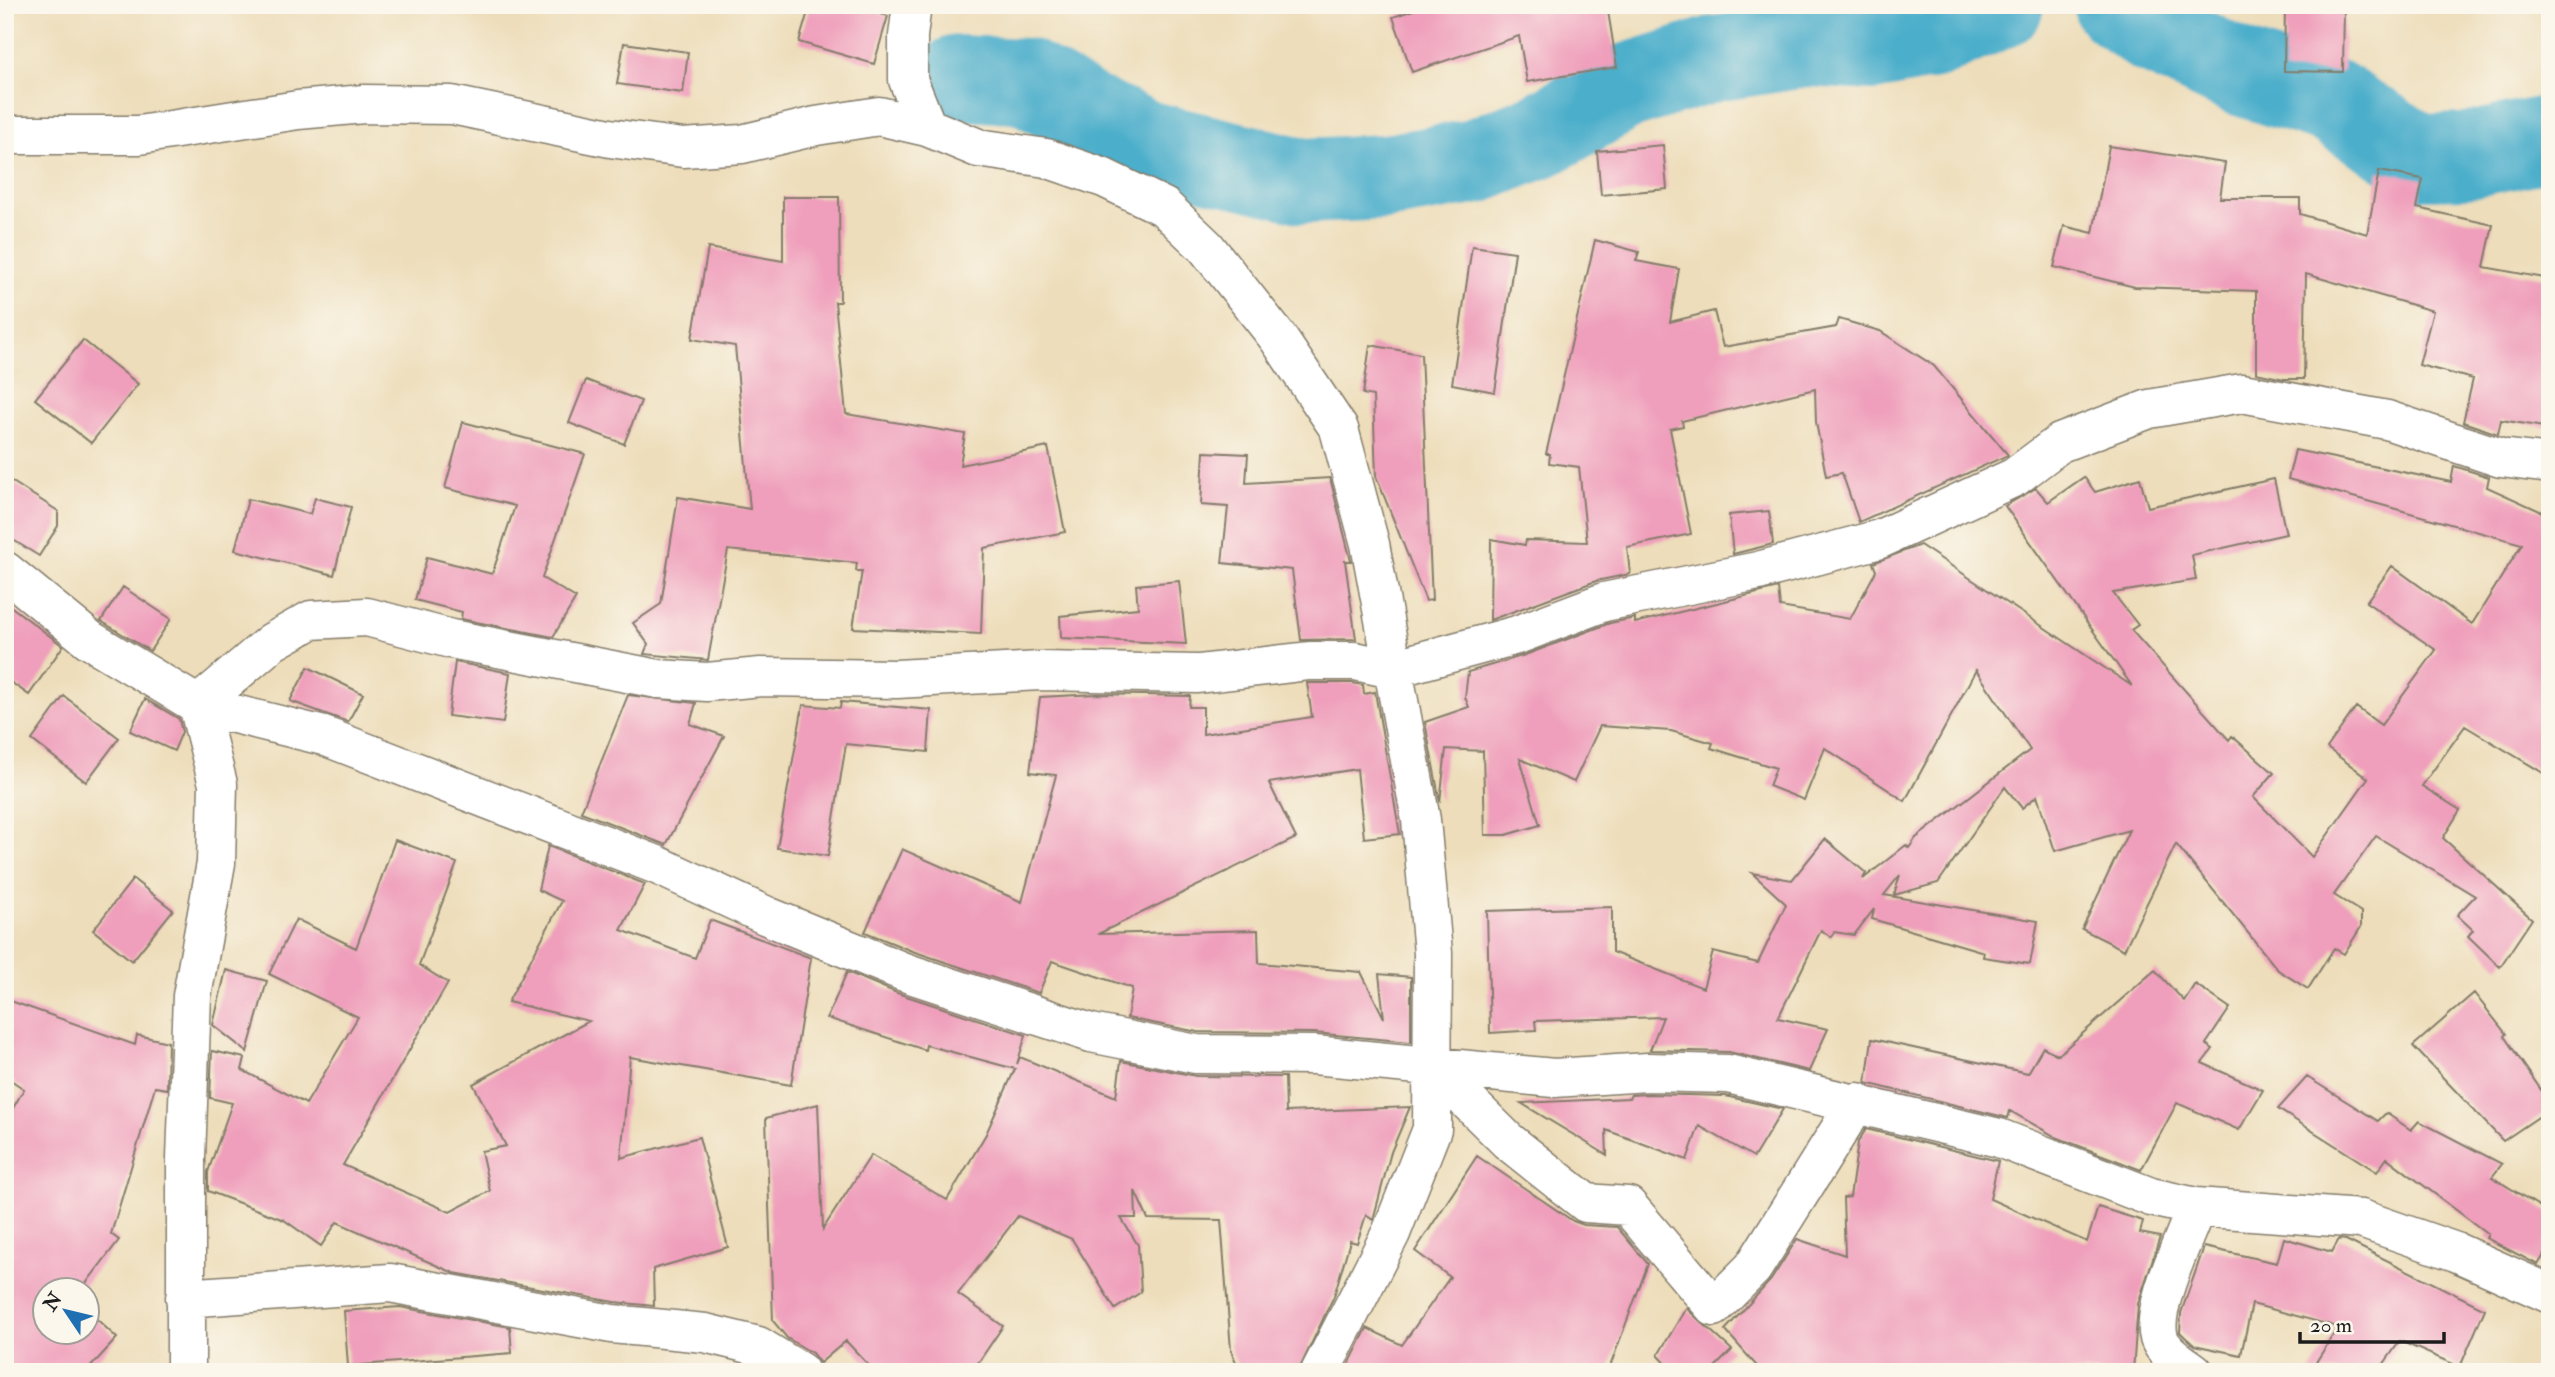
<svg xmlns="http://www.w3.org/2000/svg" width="2555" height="1377" font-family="'IM FELL Double Pica',serif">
<rect width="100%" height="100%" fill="#fbf7ec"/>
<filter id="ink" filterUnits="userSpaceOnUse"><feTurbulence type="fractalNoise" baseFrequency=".0143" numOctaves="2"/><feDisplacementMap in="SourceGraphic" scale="14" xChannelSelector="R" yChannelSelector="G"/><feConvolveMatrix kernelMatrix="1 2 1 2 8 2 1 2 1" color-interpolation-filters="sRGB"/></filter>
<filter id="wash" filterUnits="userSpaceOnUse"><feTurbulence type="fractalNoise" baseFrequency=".00686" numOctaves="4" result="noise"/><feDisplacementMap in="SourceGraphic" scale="28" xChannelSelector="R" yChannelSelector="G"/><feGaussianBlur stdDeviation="1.57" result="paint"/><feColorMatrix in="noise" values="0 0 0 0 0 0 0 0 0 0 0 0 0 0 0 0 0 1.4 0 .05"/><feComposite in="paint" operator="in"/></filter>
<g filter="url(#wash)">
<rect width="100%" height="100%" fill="#edddba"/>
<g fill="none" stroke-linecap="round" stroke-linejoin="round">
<path stroke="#4caecb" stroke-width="86" d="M2116,5L2150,30L2241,73L2332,102L2419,157L2464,156L2550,138
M958,78L1025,81L1087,116L1145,143L1305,181L1386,177L1473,162L1543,134L1625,87L1714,59L1810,44L1873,48L1934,36L2001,5"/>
</g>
<g id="blocks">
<path fill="#ef9fbb" d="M810,5H851L888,16L874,64L799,42Z
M1427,5H1607L1617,67L1527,82L1519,36L1412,72L1393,17Z
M2285,5H2344L2343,72L2284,71Z
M624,43L688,52L683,93L617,84Z
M1663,145L1667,189L1601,195L1597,151Z
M2109,146L2225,163L2220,198H2300V214L2367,234L2379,171L2423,179L2417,208L2493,225L2484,267L2550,279V428L2501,420L2498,434L2463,422L2473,379L2419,365L2433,311L2306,274L2304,379H2284L2256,373V291L2135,287L2054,267L2064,226L2093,233Z
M783,197H839L840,302H835L846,414L965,434L960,465L1048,447L1065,532L984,548L981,634L853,628L862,571H856L857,563L728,550L708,660L644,654L648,644L633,623L661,604L678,497L750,509L735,346L692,339L708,248L783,261Z
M1595,240L1639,252L1636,261L1679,269L1670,322L1714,311L1723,347L1836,327L1839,319L1880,331L1934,366L2008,455L1859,522L1842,473L1826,476L1816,422L1815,389L1682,421L1683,426L1670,429L1691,534L1627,547L1630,574L1596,581L1490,620L1491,539L1525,545L1526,540L1587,542L1579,467L1549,463L1550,454H1546Z
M1472,246L1515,252L1495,392L1452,384Z
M83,340L138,384L91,443L35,399Z
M1370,345L1421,354L1432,600L1426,601L1376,476L1373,396L1363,394Z
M586,380L641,401L624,444L569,423Z
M463,422L585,454L542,578L576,598L553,637L461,619L462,612L415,600L427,557L492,574L515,506L445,488Z
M2295,450L2451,482L2454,466L2489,477L2487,487L2542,512L2550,500V777L2465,726L2422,786L2460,810L2443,838L2532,919L2500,967L2468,936L2473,930L2457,915L2475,896L2376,836L2334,895L2361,912V927L2344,954L2334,948L2308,989L2278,970L2176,844L2124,950L2082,929L2129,830L2055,851L2037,796L2022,808L2005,787L1938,883L1894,895L1900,875L1884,895L2038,921L2030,964L1983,957L1984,952L1872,919L1874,909L1854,935L1834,932L1831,937L1821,930L1778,1018L1828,1029L1809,1071L1729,1052L1650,1050L1663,1017L1535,1021L1536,1030L1490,1033L1487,911L1612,907V952L1703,988L1713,952L1758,963L1786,904L1752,873L1792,880L1825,839L1866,873L1863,879L1906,845L1909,848L1916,838L2030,750L1976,670L1905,801L1825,748L1804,800L1769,786L1776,768L1711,748L1713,743L1671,731L1600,726L1574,782L1520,759L1540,825L1506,835H1485L1483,751L1446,749L1440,802L1425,722L1469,707L1465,697L1468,672L1525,655L1610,623L1635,618V623L1778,588L1780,607L1850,619L1876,571L1873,563L1920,545L2132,686L2005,506L2036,488L2048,502L2084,477L2095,492L2140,478L2148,507L2274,479L2286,534L2192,555L2196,580L2113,593L2138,625L2131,630L2229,740L2232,736L2274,773L2253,797L2312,857L2368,778L2327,748L2356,707L2381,725L2436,650L2366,602L2392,566L2472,624L2522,544L2288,479Z
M1204,452L1248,454L1246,483L1330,478L1351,561H1345L1356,639L1301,640L1292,570L1222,563L1228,507L1201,505Z
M5,477L58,511V526L39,556L5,535Z
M315,498L351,507L334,575L235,550L248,499L310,514Z
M1769,511L1773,544L1733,554L1729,515Z
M1179,581L1186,644L1061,638L1060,616L1138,608L1136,585Z
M123,587L171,619L150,651L101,621Z
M5,602L63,646L29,695L5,678Z
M455,662L510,673L503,723L448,716Z
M308,667L363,694L348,722L290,701Z
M1307,683H1353L1363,685L1364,694L1375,692L1400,834L1364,838L1357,769L1269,783L1296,838L1098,934L1258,930L1259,963L1361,972L1384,1018L1379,974L1411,977V1042L1314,1033L1198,1032L1127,1018L1132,988L1052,961L1039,993L912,951L865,932L902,849L1022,902L1056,775L1030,772L1040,697L1097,694L1190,696L1189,707H1203V734L1312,717Z
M628,695L696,703L690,724L724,736L666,845L581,812Z
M64,696L119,738L86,782L32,740Z
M145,699L179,719L182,732L174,751L130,731Z
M841,702L931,710L928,752L846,744L828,856L777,848L803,705L840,708Z
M395,840L457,863L419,965L448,983L343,1165L450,1212L490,1191L481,1151L506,1146L473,1084L589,1021L508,1002L562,901L538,890L548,846L645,884L621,930L695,958L710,920L811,958L791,1085L630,1057L621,1158L699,1137L728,1247L653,1269L654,1306L615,1302L454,1273L337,1222L321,1246L284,1220L208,1191V1172L232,1103L210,1098L212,1051L245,1058L242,1070L306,1104L358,1017L269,974L296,919L356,948Z
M133,879L173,910L132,961L93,930Z
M226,970L267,981L247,1052L213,1025Z
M2155,970L2184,1001L2195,984L2230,1008L2206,1044L2213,1049L2202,1063L2263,1090L2239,1130L2177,1103L2141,1170L2056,1137L2010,1111L2008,1118L1866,1083L1872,1039L2028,1073L2043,1047L2058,1055Z
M847,972L897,993L1026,1035L1017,1064L1020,1057L1116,1097L1121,1061L1196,1076L1285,1077L1286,1112L1410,1107L1391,1152L1373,1220L1366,1215L1357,1243L1350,1241L1334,1296L1298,1372H1240L1231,1350L1221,1220L1148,1219L1135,1191L1136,1218H1121L1138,1245L1141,1292L1115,1309L1072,1239L1018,1216L958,1294L1003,1326L972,1372H875L846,1341L820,1363L812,1353L787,1338L773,1321L766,1118L818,1104L823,1229L871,1155L947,1200L986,1134L1015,1069L926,1045L925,1050L827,1018Z
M2474,993L2506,1034L2504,1036L2550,1103V1109L2503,1141L2413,1046Z
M5,999L135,1045L137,1035L168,1042L167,1089L155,1087L111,1234L119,1240L81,1290H46V1332H88V1311L117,1338L86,1372H5V1122L24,1089L5,1076Z
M2307,1077L2378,1121L2386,1113L2411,1130L2419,1121L2502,1164L2492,1177L2550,1213V1245L2538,1265L2486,1238L2488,1234L2387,1158L2377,1172L2278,1109Z
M1648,1094L1725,1096L1783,1109L1754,1157L1699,1126L1687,1160L1606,1130L1607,1155L1521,1103L1629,1098L1631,1095Z
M1866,1129L1998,1161L1990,1199L2087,1242L2098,1207L2143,1221L2140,1233L2160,1237L2138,1304L2133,1372H1762L1725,1330L1771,1280L1797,1239L1845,1255L1843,1198L1850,1197L1858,1142Z
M1477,1156L1573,1221L1584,1225L1617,1227L1648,1264L1608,1372H1345L1367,1328L1402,1345L1450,1277L1415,1251Z
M2284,1238L2332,1252L2339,1239L2346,1240L2485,1309L2460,1367L2400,1341L2378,1372H2310L2338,1327L2252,1304L2241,1355L2194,1345L2185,1337L2180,1332L2181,1313L2204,1247L2277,1263Z
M400,1307L510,1327L512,1353L348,1366L344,1311Z
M1686,1308L1732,1350L1710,1372H1674L1658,1355Z"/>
</g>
</g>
<g filter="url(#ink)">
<use href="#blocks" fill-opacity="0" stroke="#847c6b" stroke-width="2"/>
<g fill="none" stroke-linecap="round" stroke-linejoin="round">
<defs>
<path id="street" d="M912,5L908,36V80L927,127
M5,135H139L298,110L364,104L452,105L610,138L683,148L742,144L816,126L879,116L927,127L978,148L1046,158L1104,178L1164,207L1206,247L1278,338L1339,429L1370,544L1421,820L1433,953L1432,1129L1391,1233L1320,1372
M5,571L90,640L198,705L324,736L657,865L767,916L904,972L1091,1033L1196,1054L1314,1055L1554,1078L1648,1072L1728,1074L1999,1138L2151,1197L2196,1207L2361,1219L2456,1252L2550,1294
M1430,1064L1508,1141L1586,1203L1628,1206L1714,1307L1753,1268L1857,1102
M185,1298L390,1283L612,1324L705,1333L758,1346L800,1372
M186,1372V1158L192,996L216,863L218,784L198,705L272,642L311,620L367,617L451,639L658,679L707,682L761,677L897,679L1040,671L1198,674L1309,661H1355L1392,669L1517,635L1604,602L1758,571L1880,539L2015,477L2060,443L2149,409L2242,393L2387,420L2501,458L2550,464
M2194,1372C2182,1363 2164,1353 2159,1338C2150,1307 2185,1239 2196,1207"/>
</defs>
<use href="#street" stroke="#847c6b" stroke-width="41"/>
<use href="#street" stroke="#fff" stroke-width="38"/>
</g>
</g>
<rect width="2555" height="1377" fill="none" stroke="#fbf7ec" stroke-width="28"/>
<g transform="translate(66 1311) rotate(305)"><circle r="33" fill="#fbf7ec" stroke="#a29f99" stroke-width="2"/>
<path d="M0-5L12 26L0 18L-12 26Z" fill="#1f6fb2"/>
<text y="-10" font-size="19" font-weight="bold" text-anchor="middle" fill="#1c1c1c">N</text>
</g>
<path d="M2300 1332v10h144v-10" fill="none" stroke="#1c1c1c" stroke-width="3.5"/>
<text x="2310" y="1332" font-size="21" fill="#1c1c1c" stroke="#fbf7ec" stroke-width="5" paint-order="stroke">20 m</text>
</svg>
